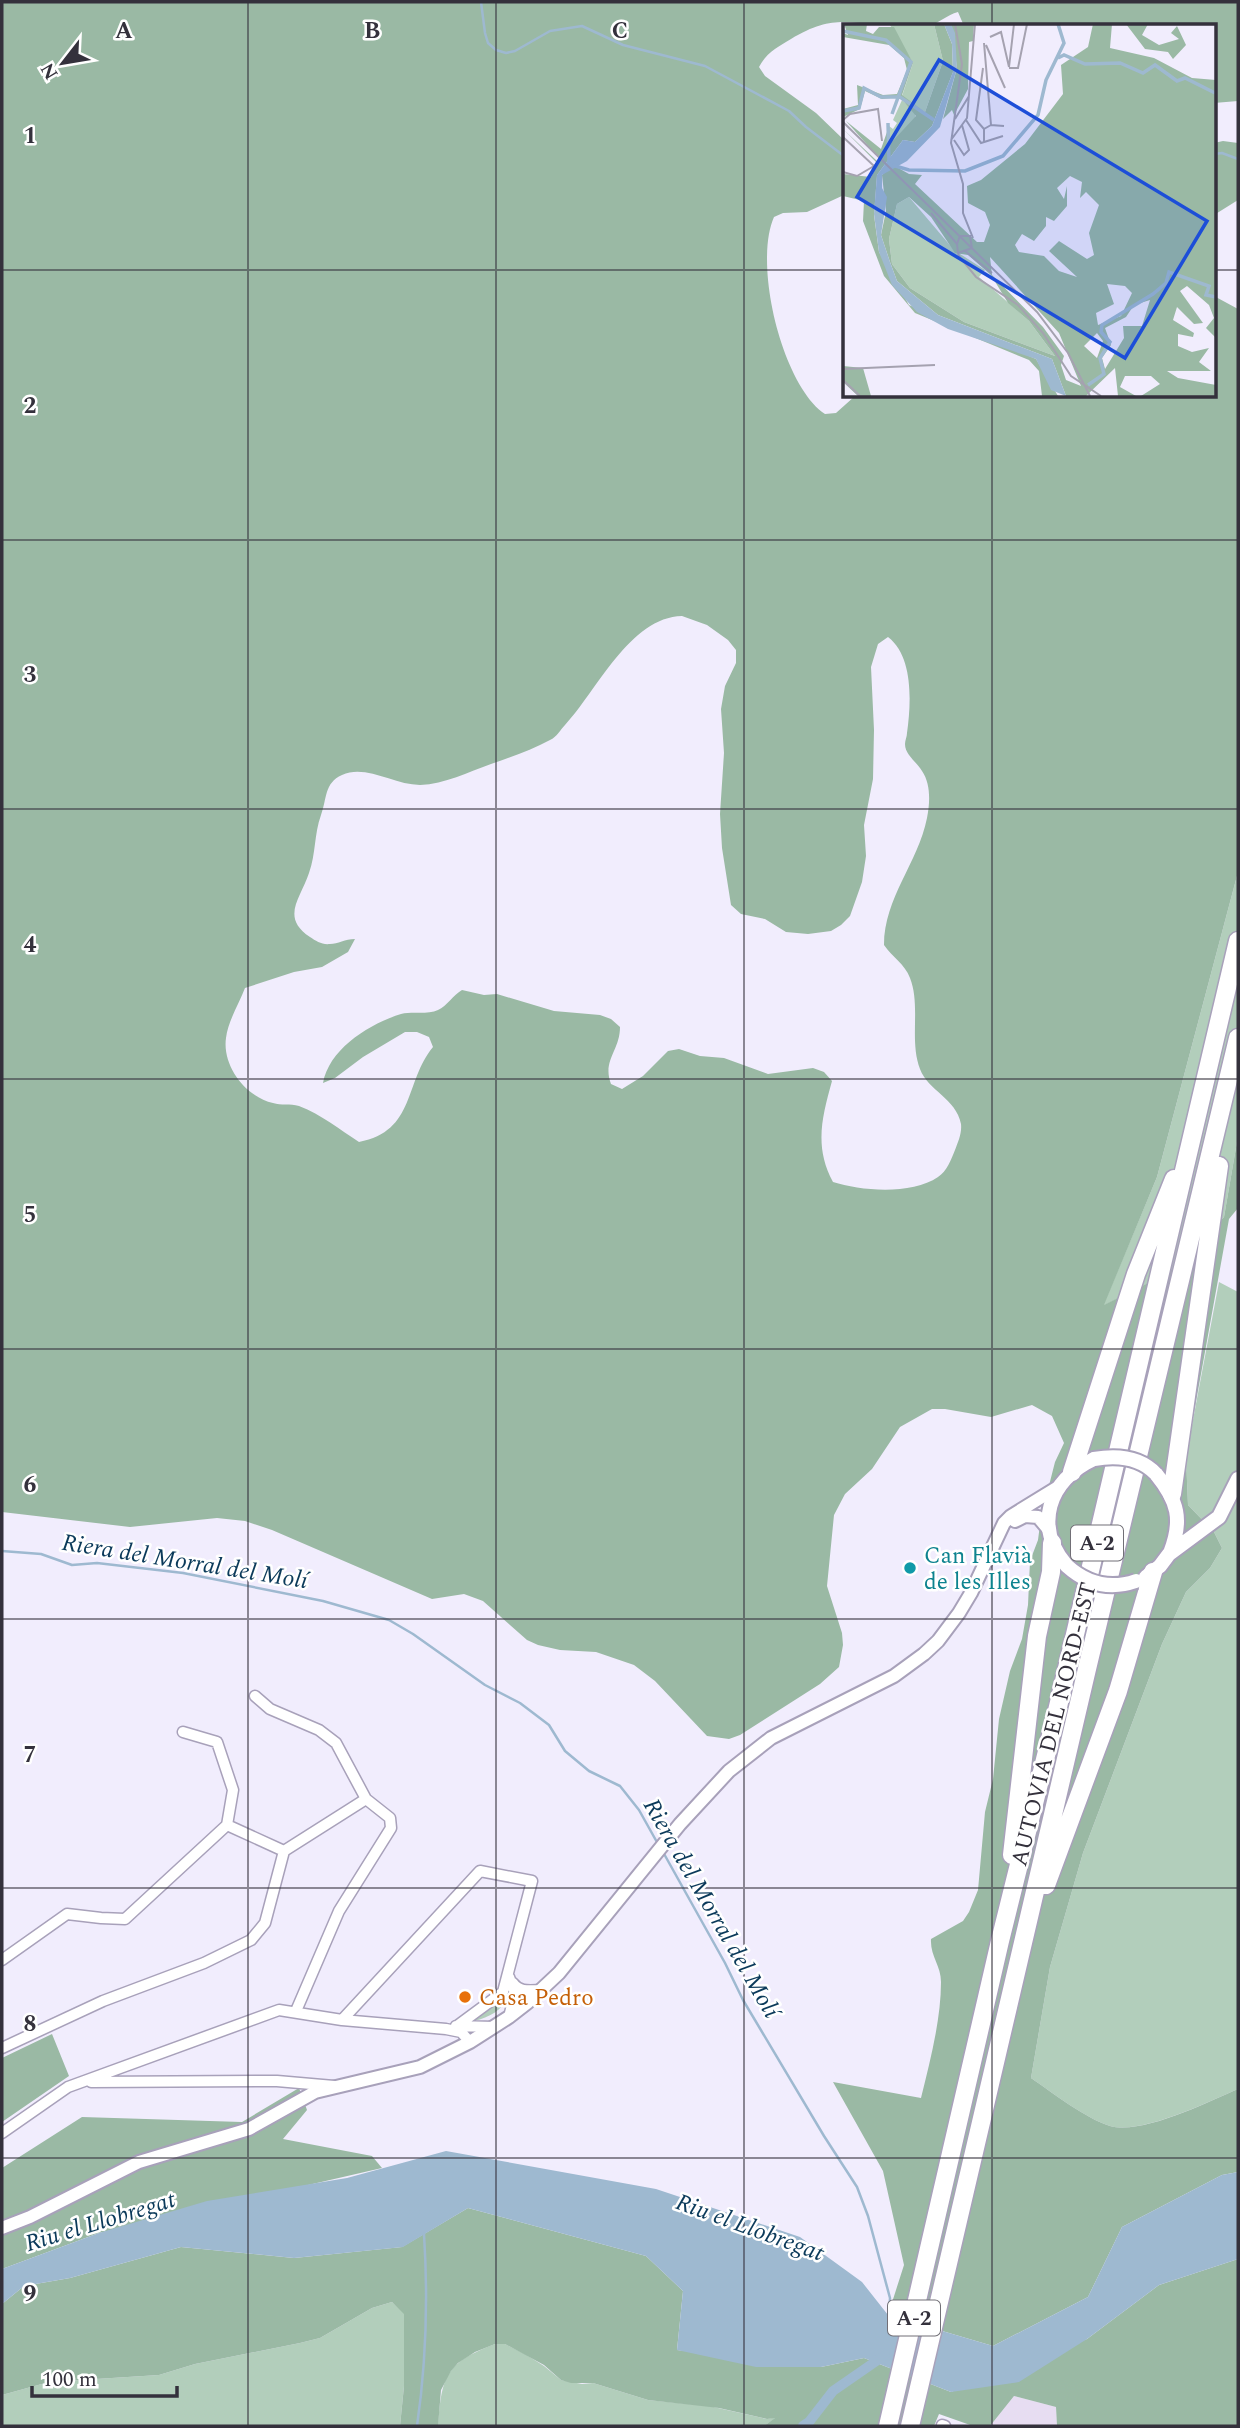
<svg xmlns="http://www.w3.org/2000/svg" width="1240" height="2428" font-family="Spectral,serif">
<rect width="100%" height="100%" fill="#f1edfd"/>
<path fill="#e7ddf2" d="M1014,2396L1056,2407L1057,2426H990Z"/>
<path fill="#b2cebb" d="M1238,872V1136L1224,1217L1168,1273L1103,1306L1157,1177Z
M1219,1282L1238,1292V2089C1208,2102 1141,2135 1110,2126C1085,2118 1053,2093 1031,2078L1050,1967L1083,1853L1162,1644L1186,1592L1210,1568L1222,1548L1214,1532L1188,1505L1186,1457Z
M509,1996C501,2011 490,2017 474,2021L503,1997Z
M392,2302L404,2313V2386L400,2426H2V2395L49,2382L159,2375L195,2364L300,2343L320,2338L372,2308Z
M495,2344H505L525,2354L544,2366L561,2380L582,2384L593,2383L648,2400L709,2406L767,2419L777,2417L764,2426H438C442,2376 445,2363 495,2344Z"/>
<path fill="#9ab9a4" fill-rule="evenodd" d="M2,2H1238V101L1214,103V26H964L958,12C947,15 939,23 929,26C921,28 909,26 901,26C853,26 837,11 791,39C778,47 766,53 759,67L765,76L816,113L844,140V195L807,212L783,213L774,217C753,264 782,385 825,414L836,413L855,396H1214V296L1238,309V872L1157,1177L1104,1305L1168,1273L1224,1217L1238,1136V1208L1229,1219L1186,1457L1188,1505L1214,1532L1222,1548L1210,1568L1186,1592L1162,1644L1083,1853L1050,1967L1031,2078C1053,2093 1085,2118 1110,2126C1142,2135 1208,2102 1238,2089V2172L1222,2175L1122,2227L1088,2297L993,2346L888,2315L904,2265L883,2171L833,2082L921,2098C930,2061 941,2020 941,1982C941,1965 930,1956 931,1939L963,1921L969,1912L978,1890L985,1812L993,1779L999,1719L1010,1671L1022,1639L1028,1605L1030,1561L1038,1540L1041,1517L1055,1462L1064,1443L1052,1416L1032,1405L991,1417L945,1409H932L900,1427L872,1469L845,1494L834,1515L827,1586L842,1633L843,1645L839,1667L820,1684L740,1735L729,1739L707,1736L655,1681L634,1665L596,1652L560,1650L538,1645L527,1640L483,1601L464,1594L432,1599L272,1530L245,1521L217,1518L130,1527L2,1512ZM682,616L707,625L728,640L736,650V663L725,686L721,709L724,753L720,814L722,848L731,905L741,914L765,919L786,932L808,934L831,931L841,925L850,916L862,882L866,856L864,825L873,779L874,730L871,667L878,644L888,637C914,657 911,704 907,733C907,737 905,740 905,744C905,755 917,762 922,771C931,784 930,803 927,818C918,863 884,898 884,945C892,957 905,964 910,978C921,1006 909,1040 920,1069C928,1091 956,1098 961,1124C962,1133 958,1142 955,1150C951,1160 947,1171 938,1177C912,1195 861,1191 833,1182C814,1147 822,1117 832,1081L824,1072L813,1068L768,1074L724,1058L700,1056L679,1049L668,1051L643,1076L622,1089L611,1084C602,1060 620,1051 620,1027L611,1019L600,1015L554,1011L497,994L484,995L462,990C453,995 447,1006 438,1010C428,1015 412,1011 401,1014C369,1024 329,1049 323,1083L335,1078L363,1057L405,1032H417L429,1037L433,1047C404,1082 416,1131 359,1142C339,1129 322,1115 299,1106C290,1103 281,1106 273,1103C246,1097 222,1066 226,1038C228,1021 239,1004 245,988L294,972L322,967L348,952L355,939C345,939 338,944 330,944C322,945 316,941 310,937C280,917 301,898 309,873C316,854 314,834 321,815C327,799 324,783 342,775C366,764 394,785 420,785C445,784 468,772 491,764C511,757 532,750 550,740C557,737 560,730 565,725C596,692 630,617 682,616Z
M1223,141L1238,143V200L1214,215V143Z
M52,2034L69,2076L2,2122V2058Z
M299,2088L307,2110L283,2139L372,2156L382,2168L99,2233L2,2269V2168L82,2117L242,2122Z
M468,2208L646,2256L683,2291L677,2350L821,2367L864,2358L951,2392L1087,2339L1159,2285L1238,2259V2426H1057L1056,2407L1014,2396L990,2426H973L939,2414L934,2426H764L775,2418L767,2419L719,2408L648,2400L593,2383H571L561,2380L544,2365L505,2344H495L475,2352L458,2363L451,2371L441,2390L438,2426H400L404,2386V2314L392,2302L372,2308L320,2338L300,2343L195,2364L159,2375L49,2382L2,2395V2304L24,2286L70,2278L181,2247L294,2258L402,2247Z"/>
<path fill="#9eb9d0" d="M446,2151L656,2189L800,2237L862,2282L888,2315L993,2346L1088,2297L1122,2227L1222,2175L1238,2172V2259L1159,2285L1087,2339L1019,2382L951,2392L864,2358L821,2367H756L677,2350L683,2291L646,2256L468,2208L403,2247L294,2258L181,2247L70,2278L24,2286L2,2304V2269L99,2233L207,2201L347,2178Z"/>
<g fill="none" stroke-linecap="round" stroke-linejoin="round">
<path stroke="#9eb9d0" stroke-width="2.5" d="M481,2L485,33L488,43L496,50L506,53L515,51L550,31L582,26L623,45L705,66L789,111L806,127L844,156
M1214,154L1222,153L1238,159
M2,1551L41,1554L72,1565L97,1563L183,1573L323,1601L389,1620L413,1634L485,1685L520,1703L549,1725L565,1751L589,1771L620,1786L639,1810L658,1844
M663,1852L725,1963L743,2000L824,2136L857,2187L868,2216L890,2298L889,2317
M417,2426C426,2364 428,2297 424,2234"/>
<path stroke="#9eb9d0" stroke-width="10" d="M803,2426L809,2422L833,2391L885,2355"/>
<defs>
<path id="minor" d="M255,1696L270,1709L319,1730L336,1743L366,1799L390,1818L391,1828L339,1911L296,2011
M227,1825L284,1851L366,1799
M2,1960L67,1914L101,1918L125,1919L227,1825L233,1790L217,1742L183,1732
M513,1983C520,1993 531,1990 543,1990
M509,2017L515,1993L509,1977
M342,2020L480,1871L532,1881L503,1992L457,2026
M456,2026L494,2027
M2,2048L103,2001L204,1963L251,1940L265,1923L284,1851
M91,2082L277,2081L334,2086
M2,2133L68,2087L279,2010L342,2020L446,2029L461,2032L470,2042
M942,2425L945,2426"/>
<path id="tertiary" d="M1015,1521L1025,1516L1038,1517L1049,1530
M2,2228L30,2217L139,2162L249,2129L315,2092L420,2067L470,2042L509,2017L527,2003L559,1973L680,1824L729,1771L771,1738L894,1676L924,1654L938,1641L959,1613L971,1593L1004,1523L1011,1516L1058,1487"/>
<path id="secondary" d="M1156,1474C1178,1501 1183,1520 1170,1553
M1067,1566C1033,1527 1048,1480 1094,1459
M1146,1577L1160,1566L1169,1554L1219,1517L1238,1479"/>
<path id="motorway" d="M1072,1472L1136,1274L1174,1179
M1172,1494L1219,1166
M1012,1855L1037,1636L1051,1572L1052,1543
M1046,1885L1118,1691L1153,1572
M888,2426L1000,1941L1057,1711L1238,941
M910,2426L1087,1669L1238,1038"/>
</defs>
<use href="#minor" stroke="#a8a1ba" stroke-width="13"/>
<use href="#tertiary" stroke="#a8a1ba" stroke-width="16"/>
<use href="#secondary" stroke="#a8a1ba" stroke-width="18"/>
<use href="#motorway" stroke="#a8a1ba" stroke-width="21"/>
<use href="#minor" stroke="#fff" stroke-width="10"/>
<use href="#tertiary" stroke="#fff" stroke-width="12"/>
<use href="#secondary" stroke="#fff" stroke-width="14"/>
<use href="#motorway" stroke="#fff" stroke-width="18"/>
<defs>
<path id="secondary-bridge" d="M1094,1459C1117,1455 1140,1457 1156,1474
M1067,1566C1087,1584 1110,1590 1136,1581"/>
</defs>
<use href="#secondary-bridge" stroke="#a8a1ba" stroke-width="18" stroke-linecap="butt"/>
<use href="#secondary-bridge" stroke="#fff" stroke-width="14"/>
</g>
<path fill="none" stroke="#34313c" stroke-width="2" stroke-opacity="0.55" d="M248,2V2426M496,2V2426M744,2V2426M992,2V26M2,270H844M1214,270H1238M992,396V2426M2,540H1238M2,809H1238M2,1079H1238M2,1349H1238M2,1619H1238M2,1888H1238M2,2158H1238"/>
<circle fill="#0f9aa8" stroke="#fff" stroke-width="2.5" cx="910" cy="1568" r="7"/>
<circle fill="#e8710a" stroke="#fff" stroke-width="2.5" cx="465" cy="1997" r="7"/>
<g text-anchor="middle" stroke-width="5" stroke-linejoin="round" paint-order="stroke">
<g fill="#fff" stroke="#716f76" stroke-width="2">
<rect x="1071" y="1525.5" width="52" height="35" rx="5"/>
<rect x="888" y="2300.5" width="52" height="35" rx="5"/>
</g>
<g font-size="21" font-weight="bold" fill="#34313c">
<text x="1097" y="1550">A-2</text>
<text x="914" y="2325">A-2</text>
</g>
<g font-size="23" fill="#0d838f" stroke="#fff" text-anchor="start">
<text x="924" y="1563">Can Flavià<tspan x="924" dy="26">de les Illes</tspan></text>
</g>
<g font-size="23" fill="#34313c" stroke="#fff">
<text transform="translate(1053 1724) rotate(-76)" y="8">AUTOVIA DEL NORD-EST</text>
</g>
<g font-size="23" fill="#c56008" stroke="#fff" text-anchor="start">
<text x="479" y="2005">Casa Pedro</text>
</g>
<g font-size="24" font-style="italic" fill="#0b3a5a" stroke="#fff">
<text transform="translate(185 1561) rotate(9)" y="8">Riera del Morral del Molí</text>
<text transform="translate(712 1908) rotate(60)" y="8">Riera del Morral del Molí</text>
<text transform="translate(100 2221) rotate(-17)" y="8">Riu el Llobregat</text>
<text transform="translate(750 2227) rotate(20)" y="8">Riu el Llobregat</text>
</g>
</g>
<g transform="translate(843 24)">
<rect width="373" height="373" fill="#f1edfd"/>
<path d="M91,0L100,37L82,88L59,72L70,39L47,1ZM59,76L72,88L73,96L46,122V102L50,105L54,99L50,96ZM66,173L111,226L142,246L136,253L186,297L212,332L121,298L67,264L49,240L46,215L54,180Z" fill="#b2cebb"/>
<path d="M24,0L23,7L30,10L36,3H51L70,39L59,71L82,88L100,37L91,0H101L109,20L110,48L89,102L72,118L60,116L34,151L31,191L36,228L66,281L193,335L215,372H199L196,347L186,336L72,289L41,252L20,197L21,177L0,172V150L28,153L35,140L0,105L34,137L36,134L3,97L38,125L44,108L46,121L73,92L57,73L39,75L22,67L17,85L0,93V85L15,81L14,61L40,71L54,70L64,46L61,34L46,21L0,13V9L5,11L1,0ZM108,0H131L130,17L126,18L125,65L111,91L109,86L100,95L114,44ZM250,0H269L267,24L311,34L349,54L373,56V314L363,304L371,294L366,281L344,262L337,267L360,299L351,300L334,283L330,296L351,309L350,313L335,310V322L349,328L366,324L356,338L368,347H324L335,354L373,361V372H298L317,360L308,352H282L277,363L293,372H275L272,344L243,372H223L209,335L95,291L54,257L47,238L38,211L43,187L39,151L50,141L66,150L79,151L72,160L134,218H141L147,201L142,188L125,179L124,162L138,156L182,120L220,70L218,41L245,23ZM227,152L239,158L237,174L243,168L256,181L246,209L251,231L244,235L216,217L206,227L234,253L216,247L201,232L176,228L172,221L179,210L191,217L203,202V193L211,197L224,182V162L221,175L214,164ZM66,173L88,193L112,229L125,231L148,251L165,279L186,297L212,332L121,298L67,264L49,240L46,215L54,180ZM147,233L216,309L238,362L223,356L218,341L221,332L200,303L149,251ZM264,260L282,262L289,269L278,292L255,301L253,289L271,280ZM307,276L299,302H280L281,314L262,345L259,334L268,321L262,304L283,293L291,281ZM254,309L260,317L254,334L241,322ZM283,0H305L299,11L316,21L336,15L328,9L334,2L343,21L330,35L325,28L302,25ZM0,342L20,344L28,372H15L0,358Z" fill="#9ab9a4" fill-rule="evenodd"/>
<path d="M101,0H108L112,9L114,44L97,103L64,137L39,151V164L44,173L38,211L47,238L54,257L95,291L209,335L223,372L208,366L193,335L105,305L74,288L49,261L36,228L31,190L34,151L60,116L72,118L89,102L110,48L109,20Z" fill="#9eb9d0"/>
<path fill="none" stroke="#9eb9d0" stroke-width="3.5" d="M0,7L43,16L68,38L49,90M215,34L221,31L242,40L277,39L300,49L312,41L334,57L342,54L372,69M0,87L16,84L21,64L38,73H57L91,96M45,99L46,139M49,141L66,146L122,147L160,132L195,91L203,56L221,19L215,0M245,361L261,350L257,334L267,318L258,308L259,301L310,270L323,259L326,248L366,262L363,271L373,273"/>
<path fill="none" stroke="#a5a2b0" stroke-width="2" d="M112,0L119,40L108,119L120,160V189L130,214M147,13L158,8L166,43M141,19L148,101L161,102M143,21L162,64M166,43L171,0M140,44L133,96L141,105M166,44H175L184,0M112,95L126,72M0,96L7,90L35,85L39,117M123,96L138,119L160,112M0,98L194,288L225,329L247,372M0,113L31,142L34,140M108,116L124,94L132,0M111,116L121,131L126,126L119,101M141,118V105L148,101M0,148L14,152L31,142M88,189L114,220M122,227L149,249M115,229L129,224L127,212H117L114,220L115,229L116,232L133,253L175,281L200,309L228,352L258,372M0,345L92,341M0,356L17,372"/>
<path fill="#1d4ed8" fill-opacity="0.15" stroke="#1d4ed8" stroke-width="3.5" d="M96,36L364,197L282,334L14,173Z"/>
<rect width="373" height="373" fill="none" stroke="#34313c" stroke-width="3.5"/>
</g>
<g font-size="23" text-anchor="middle" font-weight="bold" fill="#34313c" stroke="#fff" stroke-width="5" stroke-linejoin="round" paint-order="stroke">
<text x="124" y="38">A</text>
<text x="372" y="38">B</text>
<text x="620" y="38">C</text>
<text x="30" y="143">1</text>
<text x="30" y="413">2</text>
<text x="30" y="682">3</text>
<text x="30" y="952">4</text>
<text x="30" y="1222">5</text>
<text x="30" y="1492">6</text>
<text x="30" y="1762">7</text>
<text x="30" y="2031">8</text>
<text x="30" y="2301">9</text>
</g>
<rect width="1240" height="2428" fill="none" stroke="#34313c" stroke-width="7"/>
<g transform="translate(63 63) rotate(239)" stroke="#ffffff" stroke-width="5" paint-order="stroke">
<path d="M0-5L12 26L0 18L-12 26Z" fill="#34313c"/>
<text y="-10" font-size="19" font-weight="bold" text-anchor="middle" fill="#34313c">N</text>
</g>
<path d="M32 2386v10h145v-10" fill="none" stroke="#34313c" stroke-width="3.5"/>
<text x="42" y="2386" font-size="21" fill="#34313c" stroke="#ffffff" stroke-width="5" paint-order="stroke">100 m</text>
</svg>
